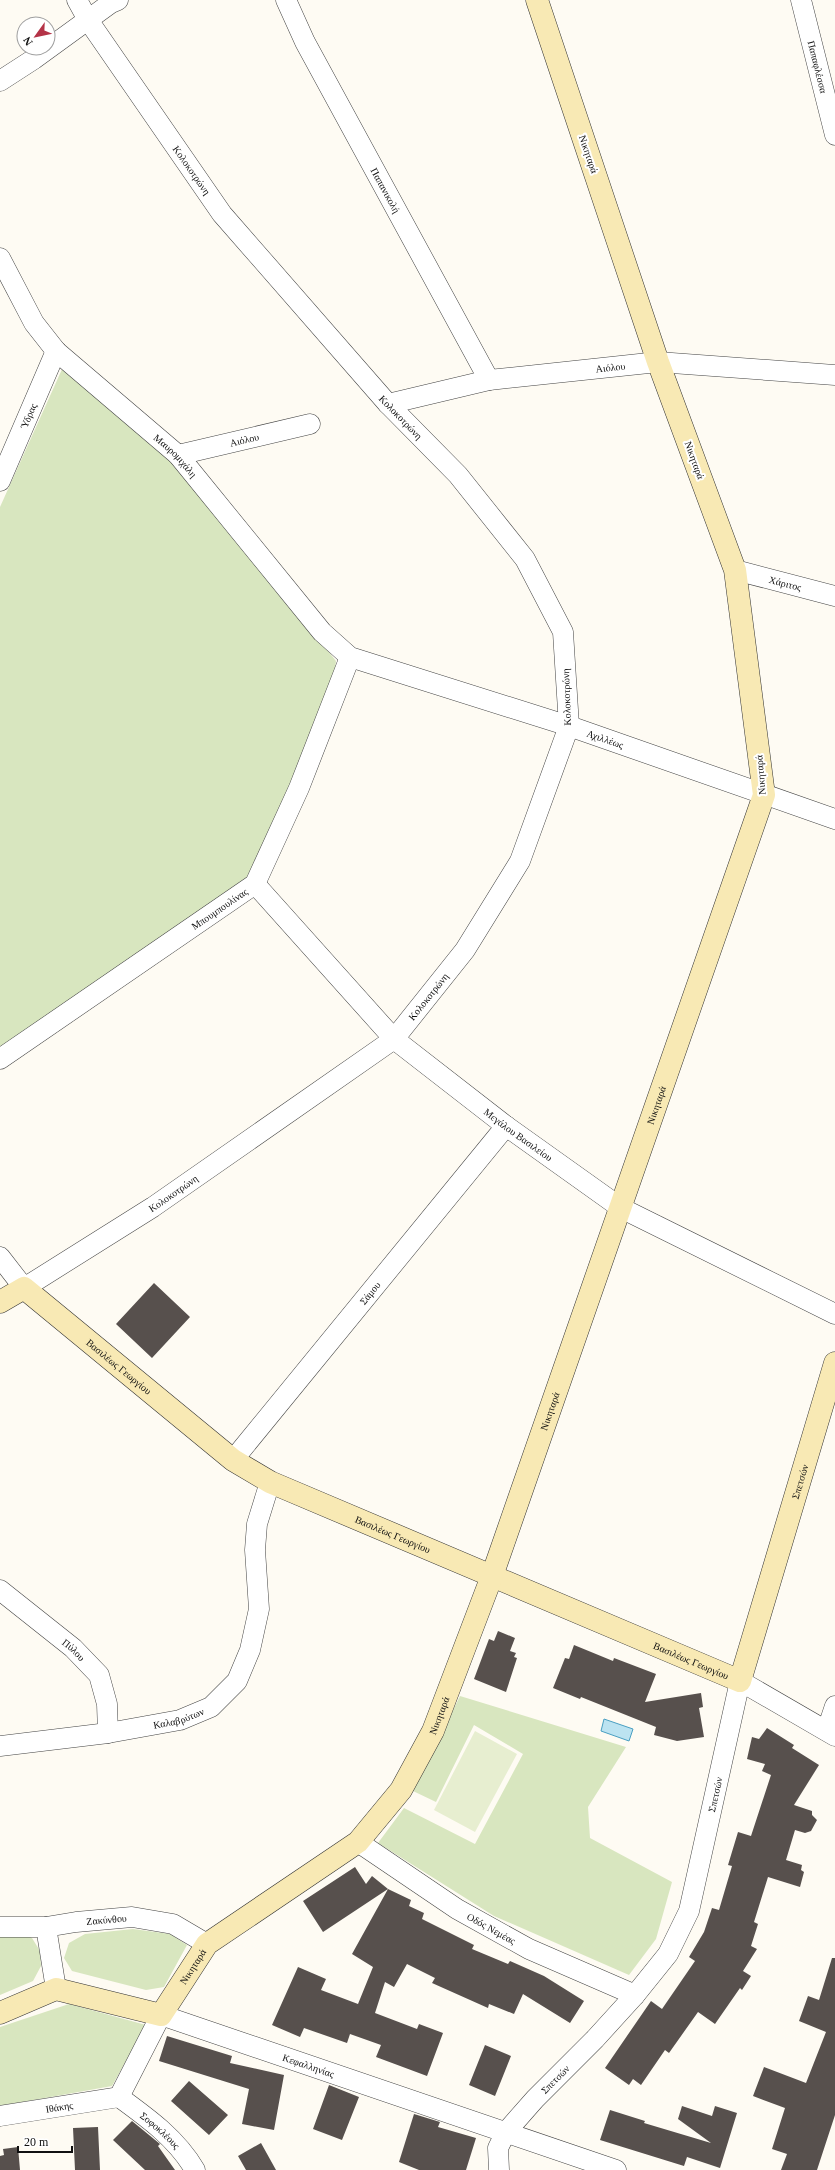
<svg xmlns="http://www.w3.org/2000/svg" width="835" height="2170" font-family="'Times New Roman',serif">
<rect width="100%" height="100%" fill="#fefbf3"/>
<path fill="#d8e6bf" d="M63,367L173,458L336,661L333,688L249,877L0,1048V507Z
M460,1696L626,1747L588,1807L590,1838L672,1882L656,1939L629,1975L494,1916L378,1843L404,1808L475,1844L523,1754L474,1725L436,1802L413,1791Z
M133,1929L170,1934L187,1945L164,1987L146,1990L72,1971L64,1958L69,1943L85,1934Z
M21,1932L32,1938L40,1951L41,1966L33,1981L0,1995V1935Z
M69,2004L146,2025L112,2086L0,2106V2027Z"/>
<path fill="#e7eed0" d="M475,1731L517,1754L475,1832L434,1810Z"/>
<path fill="#bce3f1" stroke="#499fc2" d="M604,1719L633,1729L629,1741L601,1731Z"/>
<path fill="#57504d" d="M154,1283L190,1317L152,1358L116,1324Z
M498,1631L515,1638L510,1651L516,1653L514,1657L517,1658L506,1692L474,1679L489,1639L494,1641Z
M574,1645L613,1661L614,1658L656,1674L645,1702L701,1693L703,1707L699,1708L704,1737L677,1741L654,1735L656,1727L581,1697L580,1699L553,1688L565,1658L569,1659Z
M767,1728L794,1745L792,1748L819,1765L794,1805L812,1811V1815L817,1820L811,1831L805,1833L795,1830L786,1860L802,1865L801,1870L804,1872L800,1887L768,1877L754,1922L758,1924L751,1946L757,1949L743,1971L751,1976L742,1990L740,1988L715,2024L698,2012L669,2053L665,2050L641,2085L633,2079L629,2085L605,2068L651,2001L662,2009L695,1961L689,1957L704,1932L712,1908L719,1910L732,1866L728,1865L738,1832L751,1836L771,1775L762,1771L765,1764L747,1759L752,1737L759,1739Z
M355,1867L366,1884L372,1876L388,1889L411,1900L409,1906L424,1913L422,1919L474,1945L472,1949L508,1964L510,1961L544,1976L584,2001L570,2023L523,1994L514,2014L489,2004L488,2008L432,1983L435,1978L407,1964L394,1987L385,1982L375,2013L417,2029L419,2024L443,2033L427,2076L376,2057L381,2045L350,2034L347,2043L304,2028L300,2037L272,2025L298,1967L326,1979L321,1990L358,2004L373,1967L352,1954L388,1889L323,1932L303,1901Z
M832,1958H835V2115L817,2170H781L787,2154L772,2149L785,2108L753,2096L764,2067L806,2083L826,2032L799,2021L808,1996L819,2000Z
M167,2036L232,2056L230,2063L284,2075L274,2130L242,2124L249,2089L159,2061Z
M485,2045L511,2056L495,2096L469,2085Z
M189,2081L228,2115L209,2135L171,2101Z
M329,2085L359,2097L342,2140L313,2129Z
M682,2106L712,2116L715,2106L737,2113L720,2168L687,2157L684,2166L600,2140L610,2110L645,2121L644,2123L711,2143L678,2119Z
M414,2114L440,2122L438,2127L476,2138L466,2170H419L399,2162Z
M132,2121L160,2144L158,2146L175,2170H145L113,2140Z
M98,2127L100,2170H75L73,2128Z
M261,2143L276,2170H246L238,2156Z
M18,2147L20,2170H0V2156L4,2155L3,2149Z"/>
<g fill="none" stroke-linecap="round" stroke-linejoin="round">
<defs>
<g id="street">
<path id="s1" d="M286,0L305,42L489,380"/>
<path id="s2" d="M801,0L835,135"/>
<path d="M0,81L34,59L111,3L118,0"/>
<path id="s3" d="M0,258L34,323L56,351L178,455L322,632L350,657L569,726L835,819"/>
<path id="s4" d="M388,404L489,380L658,362L835,375"/>
<path id="s5" d="M178,455L310,424"/>
<path id="s6" d="M0,481L56,351"/>
<path id="s7" d="M735,570L835,596"/>
<path id="s8" d="M255,884L394,1039L506,1126L621,1208L835,1314"/>
<path id="s9" d="M0,1059L255,884L299,788L350,657"/>
<path id="s10" d="M0,1257L24,1288L153,1207L394,1039L465,950L520,861L569,726L563,632L525,559L458,475L388,404L222,214L88,20L77,0"/>
<path id="s11" d="M233,1460L506,1126"/>
<path id="s12" d="M0,1590L73,1648L99,1675L107,1704L108,1733"/>
<path d="M827,1730L835,1706"/>
<path id="s13" d="M0,1746L108,1733L180,1720L211,1707L237,1681L250,1650L259,1609L255,1550L257,1524L270,1482"/>
<path id="s14" d="M358,1842L457,1909L529,1949L635,1995"/>
<path id="s15" d="M0,1927H46L76,1922L132,1917L173,1924L207,1944"/>
<path d="M46,1927L56,1989"/>
<path id="s16" d="M119,2097L161,2015L616,2170"/>
<path id="s17" d="M119,2097C148,2118 177,2139 195,2170"/>
<path id="s18" d="M0,2116L119,2097"/>
<path id="s19" d="M499,2170L498,2148L506,2132L535,2099L595,2039L635,1995L668,1954L689,1911L740,1681L835,1736"/>
</g>
<g id="secondary">
<path id="s20" d="M0,1302L24,1288L233,1460L270,1482L740,1681L835,1363"/>
<path id="s21" d="M0,2013L56,1989L161,2015L207,1944L358,1842L401,1790L433,1731L492,1576L764,795L735,570L658,362L537,0"/>
</g>
</defs>
<use href="#street" stroke="#434343" stroke-width="21"/>
<use href="#secondary" stroke="#323232" stroke-width="23"/>
<use href="#street" stroke="#fff" stroke-width="20"/>
<use href="#secondary" stroke="#f8e9b4" stroke-width="22"/>
</g>
<g text-anchor="middle" stroke-width="4" stroke-linejoin="round" paint-order="stroke">
<g font-size="10" fill="#101010" stroke="#fff">
<text dy="4" stroke="none"><textPath href="#s2" startOffset="69">Παπαφλέσσα</textPath></text>
<text transform="translate(589 154) rotate(71)" y="4">Νικηταρά</text>
<text transform="translate(192 170) rotate(55)" y="4">Κολοκοτρώνη</text>
<text dy="4" stroke="none"><textPath href="#s1" startOffset="215">Παπανικολή</textPath></text>
<text dy="4" stroke="none"><textPath href="#s4" startOffset="226">Αιόλου</textPath></text>
<text dy="4" stroke="none"><textPath href="#s6" startOffset="71">Ύδρας</textPath></text>
<text transform="translate(401 417) rotate(46)" y="4">Κολοκοτρώνη</text>
<text dy="4" stroke="none"><textPath href="#s5" startOffset="68">Αιόλου</textPath></text>
<text dy="4" stroke="none"><textPath href="#s3" startOffset="268">Μαυρομιχάλη</textPath></text>
<text transform="translate(695 460) rotate(70)" y="4">Νικηταρά</text>
<text dy="4" stroke="none"><textPath href="#s7" startOffset="52">Χάριτος</textPath></text>
<text transform="translate(566 697) rotate(-92)" y="4">Κολοκοτρώνη</text>
<text dy="4" stroke="none"><textPath href="#s3" startOffset="803">Αχιλλέως</textPath></text>
<text transform="translate(760 775) rotate(-95)" y="4">Νικηταρά</text>
<text dy="4" stroke="none"><textPath href="#s9" startOffset="266">Μπουμπουλίνας</textPath></text>
<text dy="4" stroke="none"><textPath href="#s10" startOffset="540">Κολοκοτρώνη</textPath></text>
<text dy="4" stroke="none"><textPath href="#s21" startOffset="1235">Νικηταρά</textPath></text>
<text dy="4" stroke="none"><textPath href="#s8" startOffset="365">Μεγάλου Βασιλείου</textPath></text>
<text dy="4" stroke="none"><textPath href="#s10" startOffset="216">Κολοκοτρώνη</textPath></text>
<text dy="4" stroke="none"><textPath href="#s11" startOffset="216">Σάμου</textPath></text>
<text dy="4" stroke="none"><textPath href="#s20" startOffset="151">Βασιλέως Γεωργίου</textPath></text>
<text dy="4" stroke="none"><textPath href="#s21" startOffset="911">Νικηταρά</textPath></text>
<text dy="4" stroke="none"><textPath href="#s20" startOffset="1060">Σπετσών</textPath></text>
<text dy="4" stroke="none"><textPath href="#s20" startOffset="475">Βασιλέως Γεωργίου</textPath></text>
<text dy="4" stroke="none"><textPath href="#s12" startOffset="95">Πύλου</textPath></text>
<text dy="4" stroke="none"><textPath href="#s20" startOffset="799">Βασιλέως Γεωργίου</textPath></text>
<text dy="4" stroke="none"><textPath href="#s21" startOffset="587">Νικηταρά</textPath></text>
<text dy="4" stroke="none"><textPath href="#s13" startOffset="181">Καλαβρύτων</textPath></text>
<text dy="4" stroke="none"><textPath href="#s19" startOffset="448">Σπετσών</textPath></text>
<text dy="4" stroke="none"><textPath href="#s15" startOffset="107">Ζακύνθου</textPath></text>
<text dy="4" stroke="none"><textPath href="#s14" startOffset="159">Οδóς Νεμέας</textPath></text>
<text dy="4" stroke="none"><textPath href="#s21" startOffset="227">Νικηταρά</textPath></text>
<text dy="4" stroke="none"><textPath href="#s16" startOffset="248">Κεφαλληνίας</textPath></text>
<text dy="4" stroke="none"><textPath href="#s19" startOffset="112">Σπετσών</textPath></text>
<text dy="4" stroke="none"><textPath href="#s18" startOffset="60">Ιθάκης</textPath></text>
<text dy="4" stroke="none"><textPath href="#s17" startOffset="53">Σοφοκλέους</textPath></text>
</g>
</g>
<g transform="translate(36 36) rotate(237)"><circle r="19" fill="#ffffff" stroke="#9f9f9f"/>
<path d="M0-3L7 15L0 10L-7 15Z" fill="#b43347"/>
<text y="-6" font-size="11" font-weight="bold" text-anchor="middle" fill="#101010">N</text>
</g>
<path d="M18 2146v6h54v-6" fill="none" stroke="#101010" stroke-width="2"/>
<text x="24" y="2146" font-size="12" fill="#101010" stroke="#ffffff" stroke-width="3" paint-order="stroke">20 m</text>
</svg>
